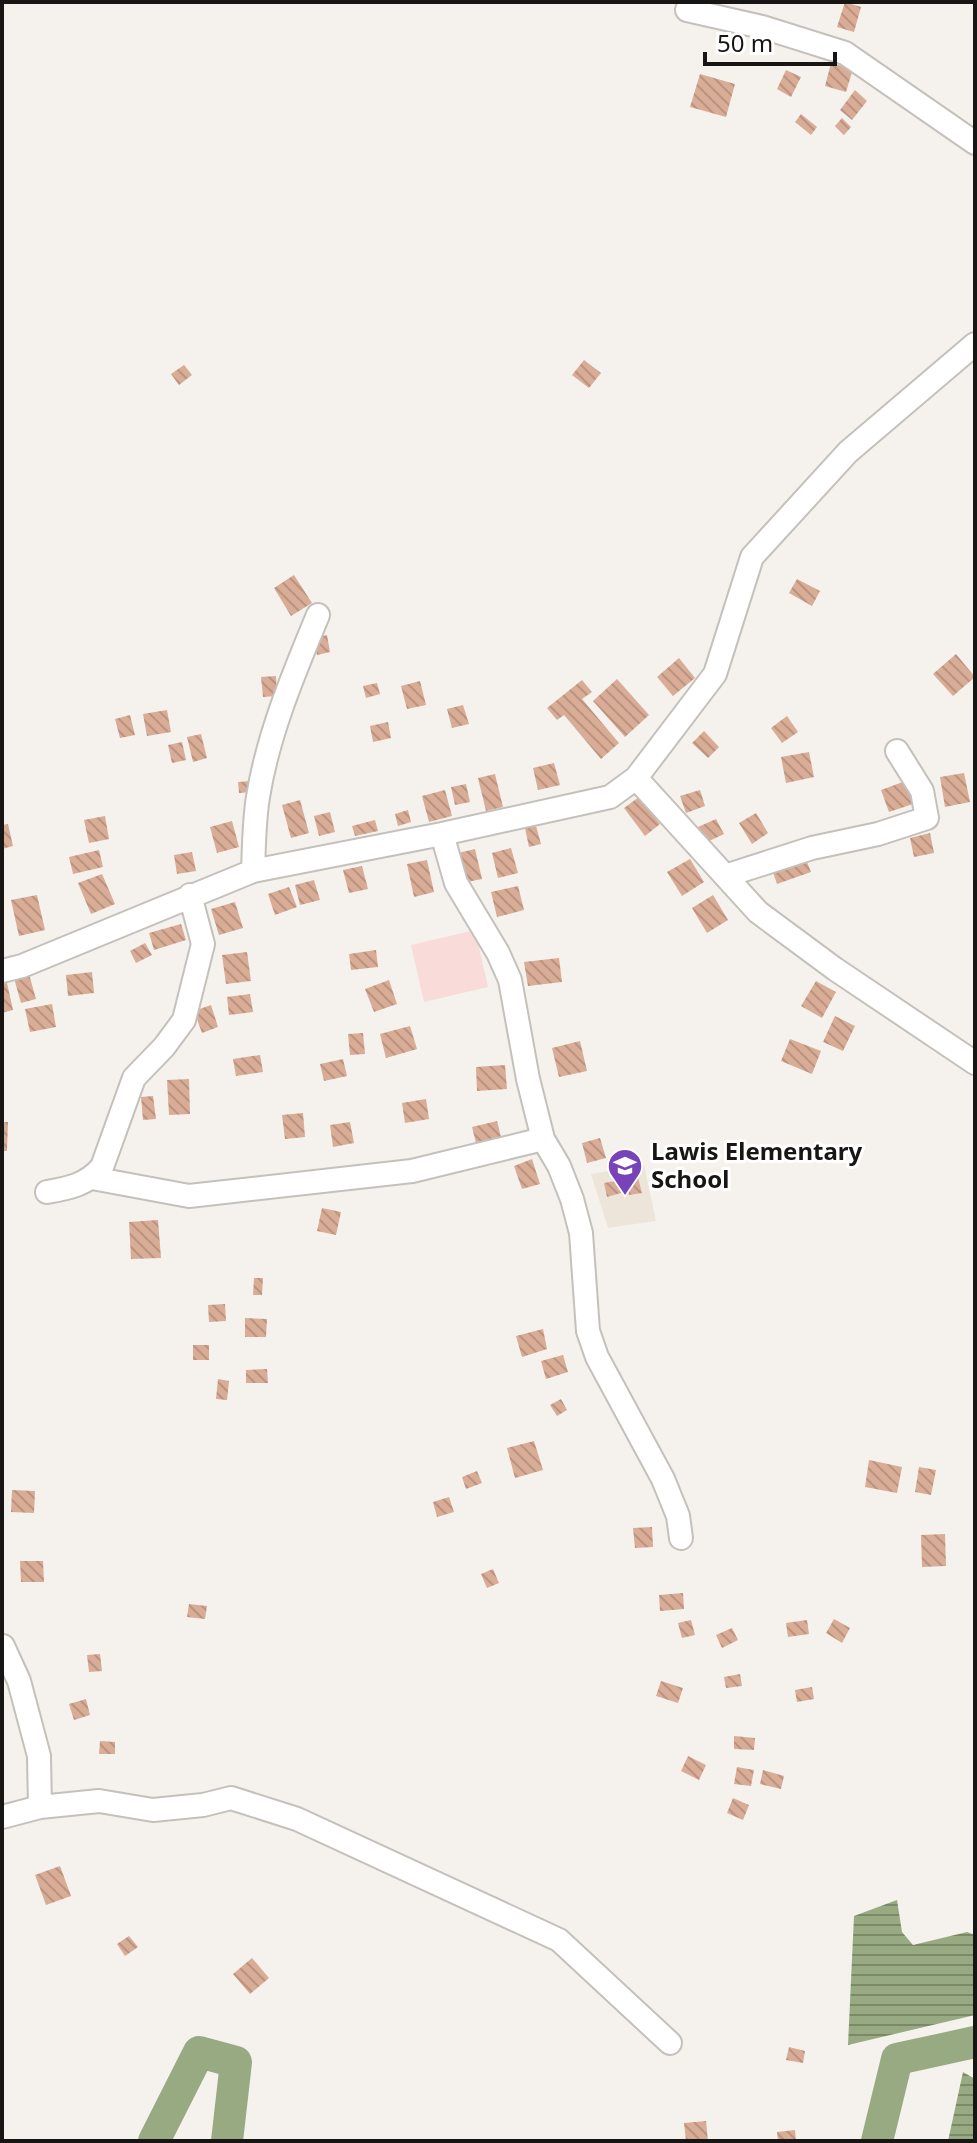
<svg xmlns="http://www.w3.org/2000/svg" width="977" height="2143" font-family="'Noto Sans',sans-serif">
<defs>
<pattern id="water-rules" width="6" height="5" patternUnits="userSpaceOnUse" patternTransform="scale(2)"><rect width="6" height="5" fill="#98aa81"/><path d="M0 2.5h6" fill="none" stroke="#7b8968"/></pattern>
<pattern id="building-back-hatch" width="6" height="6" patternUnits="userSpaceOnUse" patternTransform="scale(2)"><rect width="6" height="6" fill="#d9ac96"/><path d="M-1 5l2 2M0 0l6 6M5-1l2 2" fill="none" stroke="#ba9380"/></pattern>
</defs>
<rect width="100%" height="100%" fill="#f5f2ed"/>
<path fill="#eee5da" d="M644,1165L656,1221L608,1228L591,1174Z"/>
<path fill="#f9dbd9" d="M475,930L488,987L424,1002L411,945Z"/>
<path fill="url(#water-rules)" d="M897,1900L902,1932L913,1945L967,1932L975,1935V2015L848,2045L854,1916Z
M963,2072L975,2079V2141H948Z"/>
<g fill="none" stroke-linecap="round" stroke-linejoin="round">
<path stroke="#98aa81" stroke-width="32" d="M154,2141L199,2052L236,2062L227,2141
M877,2141L897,2059L975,2042"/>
</g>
<path fill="url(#building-back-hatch)" d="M845,2L861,7L854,32L837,27Z
M831,63L853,69L846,92L825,86Z
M786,70L801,77L791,97L777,89Z
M700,74L735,84L726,117L690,107Z
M855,90L867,101L852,120L840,110Z
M801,114L817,127L811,135L795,122Z
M842,118L851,127L844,135L835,126Z
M584,360L601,373L589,388L572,375Z
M184,365L192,375L179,385L171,374Z
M294,575L312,603L291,616L274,588Z
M797,579L820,591L812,606L789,593Z
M327,635L330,652L317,655L313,638Z
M956,654L975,677L953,696L933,674Z
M679,658L695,678L673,696L657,677Z
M276,676L277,696L263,697L261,677Z
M617,679L649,715L625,737L593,701Z
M582,680L592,692L582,699L619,743L601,759L564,715L557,720L547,708Z
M420,681L426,705L407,709L401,686Z
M377,683L380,694L366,698L363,686Z
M463,705L469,724L452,728L447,709Z
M167,710L171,732L147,736L143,714Z
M130,715L135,735L120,738L115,719Z
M787,716L798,732L782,743L771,728Z
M388,722L391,738L373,742L370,726Z
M704,731L719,747L708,758L692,743Z
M201,734L207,758L193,762L187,737Z
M182,742L186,760L172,763L168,745Z
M809,752L814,777L786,783L781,757Z
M554,763L560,785L538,790L533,768Z
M964,773L970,802L945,807L940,777Z
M495,774L503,807L486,811L478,778Z
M911,779L919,802L889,812L881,790Z
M251,781L252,792L239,793L238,782Z
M466,784L470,802L455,805L451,787Z
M445,790L452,816L429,822L422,796Z
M700,790L705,806L686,813L680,796Z
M639,797L660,824L645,836L624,808Z
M300,800L309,833L291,838L282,805Z
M408,810L411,822L398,826L395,814Z
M330,812L335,832L319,836L314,816Z
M756,813L768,833L752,844L739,823Z
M105,816L109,839L89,843L84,820Z
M716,819L724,834L705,843L698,827Z
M375,820L378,831L355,836L352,826Z
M232,821L239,847L217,853L210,827Z
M8,824L13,846L2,849V825Z
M536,826L541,844L529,847L525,828Z
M930,833L934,853L914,857L910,838Z
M511,848L518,873L498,878L492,853Z
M475,849L482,879L462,883L454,854Z
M99,850L103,867L73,874L69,857Z
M192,852L196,871L177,874L174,855Z
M805,857L811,872L777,884L772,869Z
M690,859L704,882L682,896L667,872Z
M427,860L434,892L414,897L407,864Z
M362,866L368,889L349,893L343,870Z
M102,874L115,904L91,914L78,883Z
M314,880L320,900L300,905L295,885Z
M518,886L524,910L497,917L491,892Z
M289,887L297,907L275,915L268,894Z
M37,895L45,930L19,936L11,900Z
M713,895L728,920L707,933L692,908Z
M235,902L243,928L219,935L211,909Z
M181,924L186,940L154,950L149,933Z
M145,943L152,955L136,963L130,951Z
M376,950L378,967L351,970L349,954Z
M247,952L251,981L226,984L222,955Z
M559,958L562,982L528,986L524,962Z
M92,972L94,993L68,996L66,975Z
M29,974L36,999L21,1003L14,978Z
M389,980L397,1004L374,1012L365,989Z
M816,981L836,992L822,1018L801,1006Z
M7,983L13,1010L2,1013V984Z
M250,994L253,1012L229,1015L227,997Z
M52,1004L56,1027L30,1032L25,1009Z
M211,1005L218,1027L202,1033L194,1011Z
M835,1016L855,1026L843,1051L823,1042Z
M410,1026L417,1049L386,1058L380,1034Z
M363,1033L365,1054L350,1055L348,1034Z
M790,1039L821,1051L812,1074L781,1061Z
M580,1041L587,1071L559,1077L552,1048Z
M260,1055L263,1072L236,1076L233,1059Z
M343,1059L347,1076L324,1081L320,1064Z
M505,1065L507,1089L477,1091L476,1067Z
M189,1079L190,1114L169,1115L167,1080Z
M153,1096L156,1119L143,1120L141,1097Z
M426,1099L429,1119L405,1123L402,1103Z
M303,1113L305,1137L285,1139L282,1115Z
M497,1121L501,1137L476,1143L472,1127Z
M2,1122H8L7,1151H2Z
M350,1122L354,1143L333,1147L330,1125Z
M600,1138L606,1158L587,1163L582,1143Z
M532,1159L540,1184L522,1189L514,1166Z
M637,1174L642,1193L629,1195L623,1177Z
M620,1180L624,1192L607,1197L604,1183Z
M322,1208L341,1212L336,1235L317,1231Z
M158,1220L161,1258L131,1259L129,1222Z
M254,1278H263L262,1295H253Z
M225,1304L226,1321L209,1322L208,1305Z
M245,1318L267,1319L266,1337H245Z
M543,1329L547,1349L522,1357L516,1336Z
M193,1345H209V1360H193Z
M563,1355L568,1372L546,1379L541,1361Z
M267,1369L268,1383H246V1370Z
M218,1379L229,1381L227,1400L216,1399Z
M561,1399L567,1410L557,1416L550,1405Z
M534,1441L543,1470L515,1478L507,1448Z
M869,1460L902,1467L897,1493L865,1487Z
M919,1467L936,1470L931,1495L915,1492Z
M477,1471L482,1483L466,1489L462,1477Z
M12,1490L35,1491L34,1513L11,1512Z
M449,1497L454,1512L437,1517L433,1502Z
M652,1527L653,1547L635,1548L633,1528Z
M945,1534L946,1566L922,1567L921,1535Z
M20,1561H43L44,1582H21Z
M493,1569L499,1583L487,1588L481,1574Z
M683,1593L684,1609L660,1611L659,1595Z
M189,1604L207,1606L205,1619L187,1617Z
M834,1619L850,1628L842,1643L826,1633Z
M691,1620L695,1635L682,1638L678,1623Z
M807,1620L809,1634L788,1637L786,1623Z
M732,1628L738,1640L722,1648L716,1635Z
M100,1654L102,1671L89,1672L87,1655Z
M740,1674L742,1686L726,1688L724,1677Z
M661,1681L683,1688L678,1703L656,1696Z
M812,1687L814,1699L797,1702L795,1690Z
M86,1699L90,1715L74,1720L69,1704Z
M734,1736L755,1738L754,1750L734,1749Z
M100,1741L115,1742V1754H99Z
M688,1756L706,1765L699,1780L681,1771Z
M737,1767L754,1770L751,1786L734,1784Z
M763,1770L784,1776L781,1789L760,1784Z
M733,1798L749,1805L743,1820L727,1813Z
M60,1866L71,1896L46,1905L35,1875Z
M129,1936L138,1947L125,1956L117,1944Z
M252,1958L269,1978L250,1994L233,1974Z
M789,2047L805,2051L803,2063L786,2060Z
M706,2121L708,2141H686L684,2123Z
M795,2130L796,2141H778L777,2132Z"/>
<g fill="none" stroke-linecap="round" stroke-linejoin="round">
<defs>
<path id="minor" d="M687,10L762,27L845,53L975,143
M636,778L758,912L835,969L975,1063
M442,834L456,883L498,953L510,980L528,1079L543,1139L559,1166L572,1199L581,1233L588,1331L597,1357L663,1479L678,1516L681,1538
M253,871C254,847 254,821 258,797C268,734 294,673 318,615
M725,876L812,848L878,834L927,818L922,791L897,751
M2,971L22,966L253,871L442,834L610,797L636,778L715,674L752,557L848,452L975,344
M92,1178L189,1196L412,1171L543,1139
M47,1192C70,1188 86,1185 102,1167L134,1078L164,1047L184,1020L203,944L190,895
M3,1646L19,1681L39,1756L40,1807
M2,1817L40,1807L99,1801L153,1810L203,1805L231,1798L297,1819L559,1940L670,2043"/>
</defs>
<use href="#minor" stroke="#c4c1bc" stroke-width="26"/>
<use href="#minor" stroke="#fff" stroke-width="22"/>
</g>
<defs>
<symbol id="school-pin" viewBox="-11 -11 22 30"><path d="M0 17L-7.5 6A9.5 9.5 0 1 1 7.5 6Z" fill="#7842b9" stroke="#fff"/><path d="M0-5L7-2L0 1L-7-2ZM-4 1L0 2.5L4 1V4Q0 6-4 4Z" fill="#fff"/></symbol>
</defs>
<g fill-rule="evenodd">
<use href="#school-pin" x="605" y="1146" width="40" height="54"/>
</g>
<g text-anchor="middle" stroke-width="6" stroke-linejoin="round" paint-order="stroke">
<g font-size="24" font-weight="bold" fill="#171615" stroke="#fff" text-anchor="start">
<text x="651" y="1160">Lawis Elementary<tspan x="651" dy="28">School</tspan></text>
</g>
</g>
<rect width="977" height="2143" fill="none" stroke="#171615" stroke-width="8"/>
<path d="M705 52v12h130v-12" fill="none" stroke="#171615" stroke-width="4"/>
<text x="717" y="52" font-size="24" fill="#171615" stroke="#ffffff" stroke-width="6" paint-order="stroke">50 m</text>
</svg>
